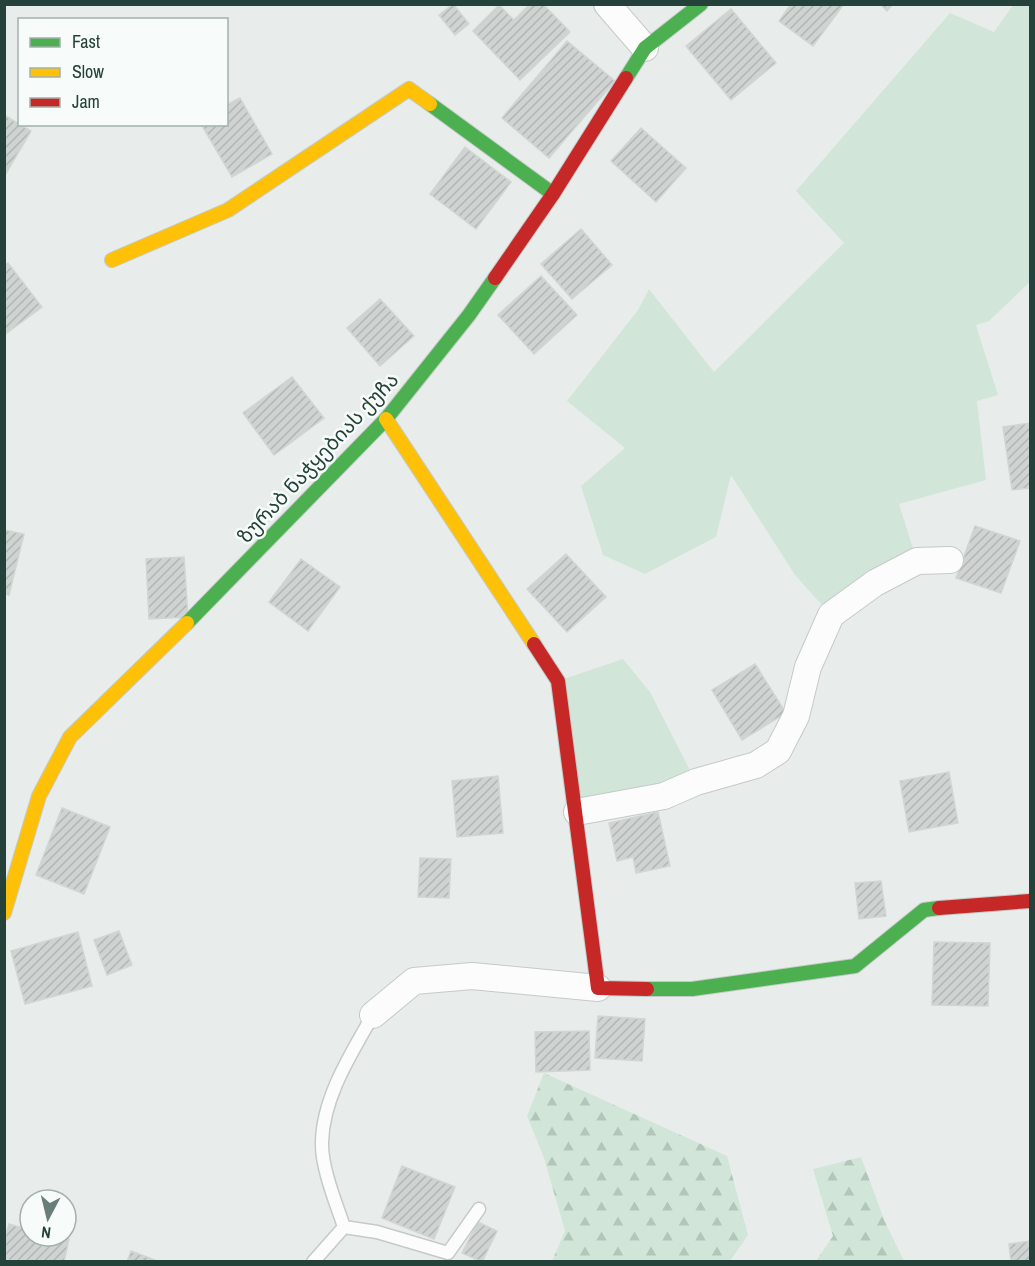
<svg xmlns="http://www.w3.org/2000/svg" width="1035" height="1266" font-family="'Archivo Narrow','Noto Sans Georgian',sans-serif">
<defs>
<pattern id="forest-firs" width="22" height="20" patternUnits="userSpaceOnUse" patternTransform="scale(1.5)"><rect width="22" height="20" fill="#d1e6d8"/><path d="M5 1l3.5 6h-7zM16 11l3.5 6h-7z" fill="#b3c6ba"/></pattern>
<pattern id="building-hatch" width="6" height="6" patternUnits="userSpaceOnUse" patternTransform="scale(1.5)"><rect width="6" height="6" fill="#cfd4d2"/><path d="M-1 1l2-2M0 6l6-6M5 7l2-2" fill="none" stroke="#b2b7b5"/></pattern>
</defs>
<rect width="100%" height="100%" fill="#e8edeb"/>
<path fill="#d1e6d8" d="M1013,5H1030V282L989,321L976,325L998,395L977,401L986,480L899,504L917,561L831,615L795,575L731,475L716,537L645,574L603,555L581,486L625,448L567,401L638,310L649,289L714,372L844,243L796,191L950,13L994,32Z
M623,659L650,692L696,782L577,812L558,681Z"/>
<path fill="url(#forest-firs)" d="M544,1073L727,1156L748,1235L730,1261H552L565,1231L544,1158L527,1116Z
M861,1157L885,1222L904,1261H816L833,1236L813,1169Z"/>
<path fill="url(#building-hatch)" stroke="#d1d6d4" stroke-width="1.5" d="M453,4L469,24L455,35L439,15Z
M530,4H543L570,32L520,80L473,31L499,5L514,20Z
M791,4H844L813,46L779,21Z
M880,4H893L887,11Z
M731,9L776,63L731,100L686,46Z
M567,41L615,81L549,158L502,118Z
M240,98L272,154L232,177L201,124H226V105Z
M4,115L31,131L4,177Z
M641,128L686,168L656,202L611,161Z
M465,147L511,182L476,229L430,194Z
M581,229L612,265L572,299L541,264Z
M8,263L42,307L4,335V265Z
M541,276L577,315L534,354L498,315Z
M380,299L414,336L380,366L347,328Z
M292,377L324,418L274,455L243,413Z
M1030,423V488L1012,490L1003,427Z
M975,526L1020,541L1001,593L956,578Z
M4,530L24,534L9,595L4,594Z
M566,554L606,597L567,632L527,589Z
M184,557L188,617L149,619L146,559Z
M301,559L340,587L308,631L269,602Z
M755,664L786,713L742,740L712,690Z
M949,772L958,823L909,832L900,781Z
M498,776L503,833L457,837L452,781Z
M62,808L110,827L84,894L36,875Z
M658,812L670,866L636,873L633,857L617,861L609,823Z
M420,858L451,859L449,898L418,897Z
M881,881L886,916L859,919L855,883Z
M119,931L132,965L107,975L94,940Z
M78,932L92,986L25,1004L11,951Z
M934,942L990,943L988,1006L932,1005Z
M598,1016L645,1019L642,1061L595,1058Z
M589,1031L590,1070L536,1072L535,1032Z
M402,1166L455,1187L434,1239L382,1218Z
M478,1222L497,1231L482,1262L462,1253Z
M9,1224L30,1230V1236H56L69,1239L64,1262L4,1260V1241Z
M1030,1241V1262H1011L1009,1244Z
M131,1251L160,1262H127Z"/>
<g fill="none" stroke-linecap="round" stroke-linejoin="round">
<defs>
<path id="lane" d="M344,1227L377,1232L448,1253L479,1209
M313,1262L344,1227C336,1203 321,1167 322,1142C323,1097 351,1054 373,1015"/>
<path id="street" d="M607,4L645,48
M577,812L664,796L696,782L756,765L778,751L796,716L808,667L831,615L875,583L917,561L950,560
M373,1015L414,981L472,976L598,988"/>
<path id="fast" d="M626,78L645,48L701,4
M430,104L553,194
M187,623L386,419L469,315L495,278
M647,989H692L855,966L924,910L939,908"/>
<path id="slow" d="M112,260L228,210L409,89L430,104
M386,419L534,644
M4,913L39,796L70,737L187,623"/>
<path id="jam" d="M495,278L553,194L626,78
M534,644L558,681L598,988L647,989
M939,908L1030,901"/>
</defs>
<use href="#lane" stroke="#c5cac8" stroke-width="15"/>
<use href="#street" stroke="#c5cac8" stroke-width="28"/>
<use href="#fast" stroke="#c3cbc8" stroke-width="16"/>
<use href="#slow" stroke="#c3cbc8" stroke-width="16"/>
<use href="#jam" stroke="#c3cbc8" stroke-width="16"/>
<use href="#lane" stroke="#fcfcfc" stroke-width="12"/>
<use href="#street" stroke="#fcfcfc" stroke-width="26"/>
<use href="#fast" stroke="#4caf50" stroke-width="14"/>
<use href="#slow" stroke="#ffc107" stroke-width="14"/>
<use href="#jam" stroke="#c62828" stroke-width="14"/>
</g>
<g text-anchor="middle" stroke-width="5" stroke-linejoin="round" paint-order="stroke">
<g font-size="20" fill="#24423a" stroke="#f7fbf9">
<text transform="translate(318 458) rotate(-47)" y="7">ზურაბ ნაჭყებიას ქუჩა</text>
</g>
</g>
<rect width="1035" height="1266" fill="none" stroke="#24423a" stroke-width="12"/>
<rect x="18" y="18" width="210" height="108" fill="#f7fbf9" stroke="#a3b1ad" stroke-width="1.5"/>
<rect x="30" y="38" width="30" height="9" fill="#4caf50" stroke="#a3b1ad" stroke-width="1.5"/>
<text x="72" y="48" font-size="18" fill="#24423a">Fast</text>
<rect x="30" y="68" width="30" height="9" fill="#ffc107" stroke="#a3b1ad" stroke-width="1.5"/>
<text x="72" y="78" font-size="18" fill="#24423a">Slow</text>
<rect x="30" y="98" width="30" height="9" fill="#c62828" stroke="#a3b1ad" stroke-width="1.5"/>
<text x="72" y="108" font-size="18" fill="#24423a">Jam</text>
<g transform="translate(48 1218) rotate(187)"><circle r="28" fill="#f7fbf9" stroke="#a3b1ad" stroke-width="1.5"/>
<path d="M0-4.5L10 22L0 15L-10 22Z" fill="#697e78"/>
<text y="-9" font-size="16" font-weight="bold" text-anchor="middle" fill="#24423a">N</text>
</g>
</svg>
